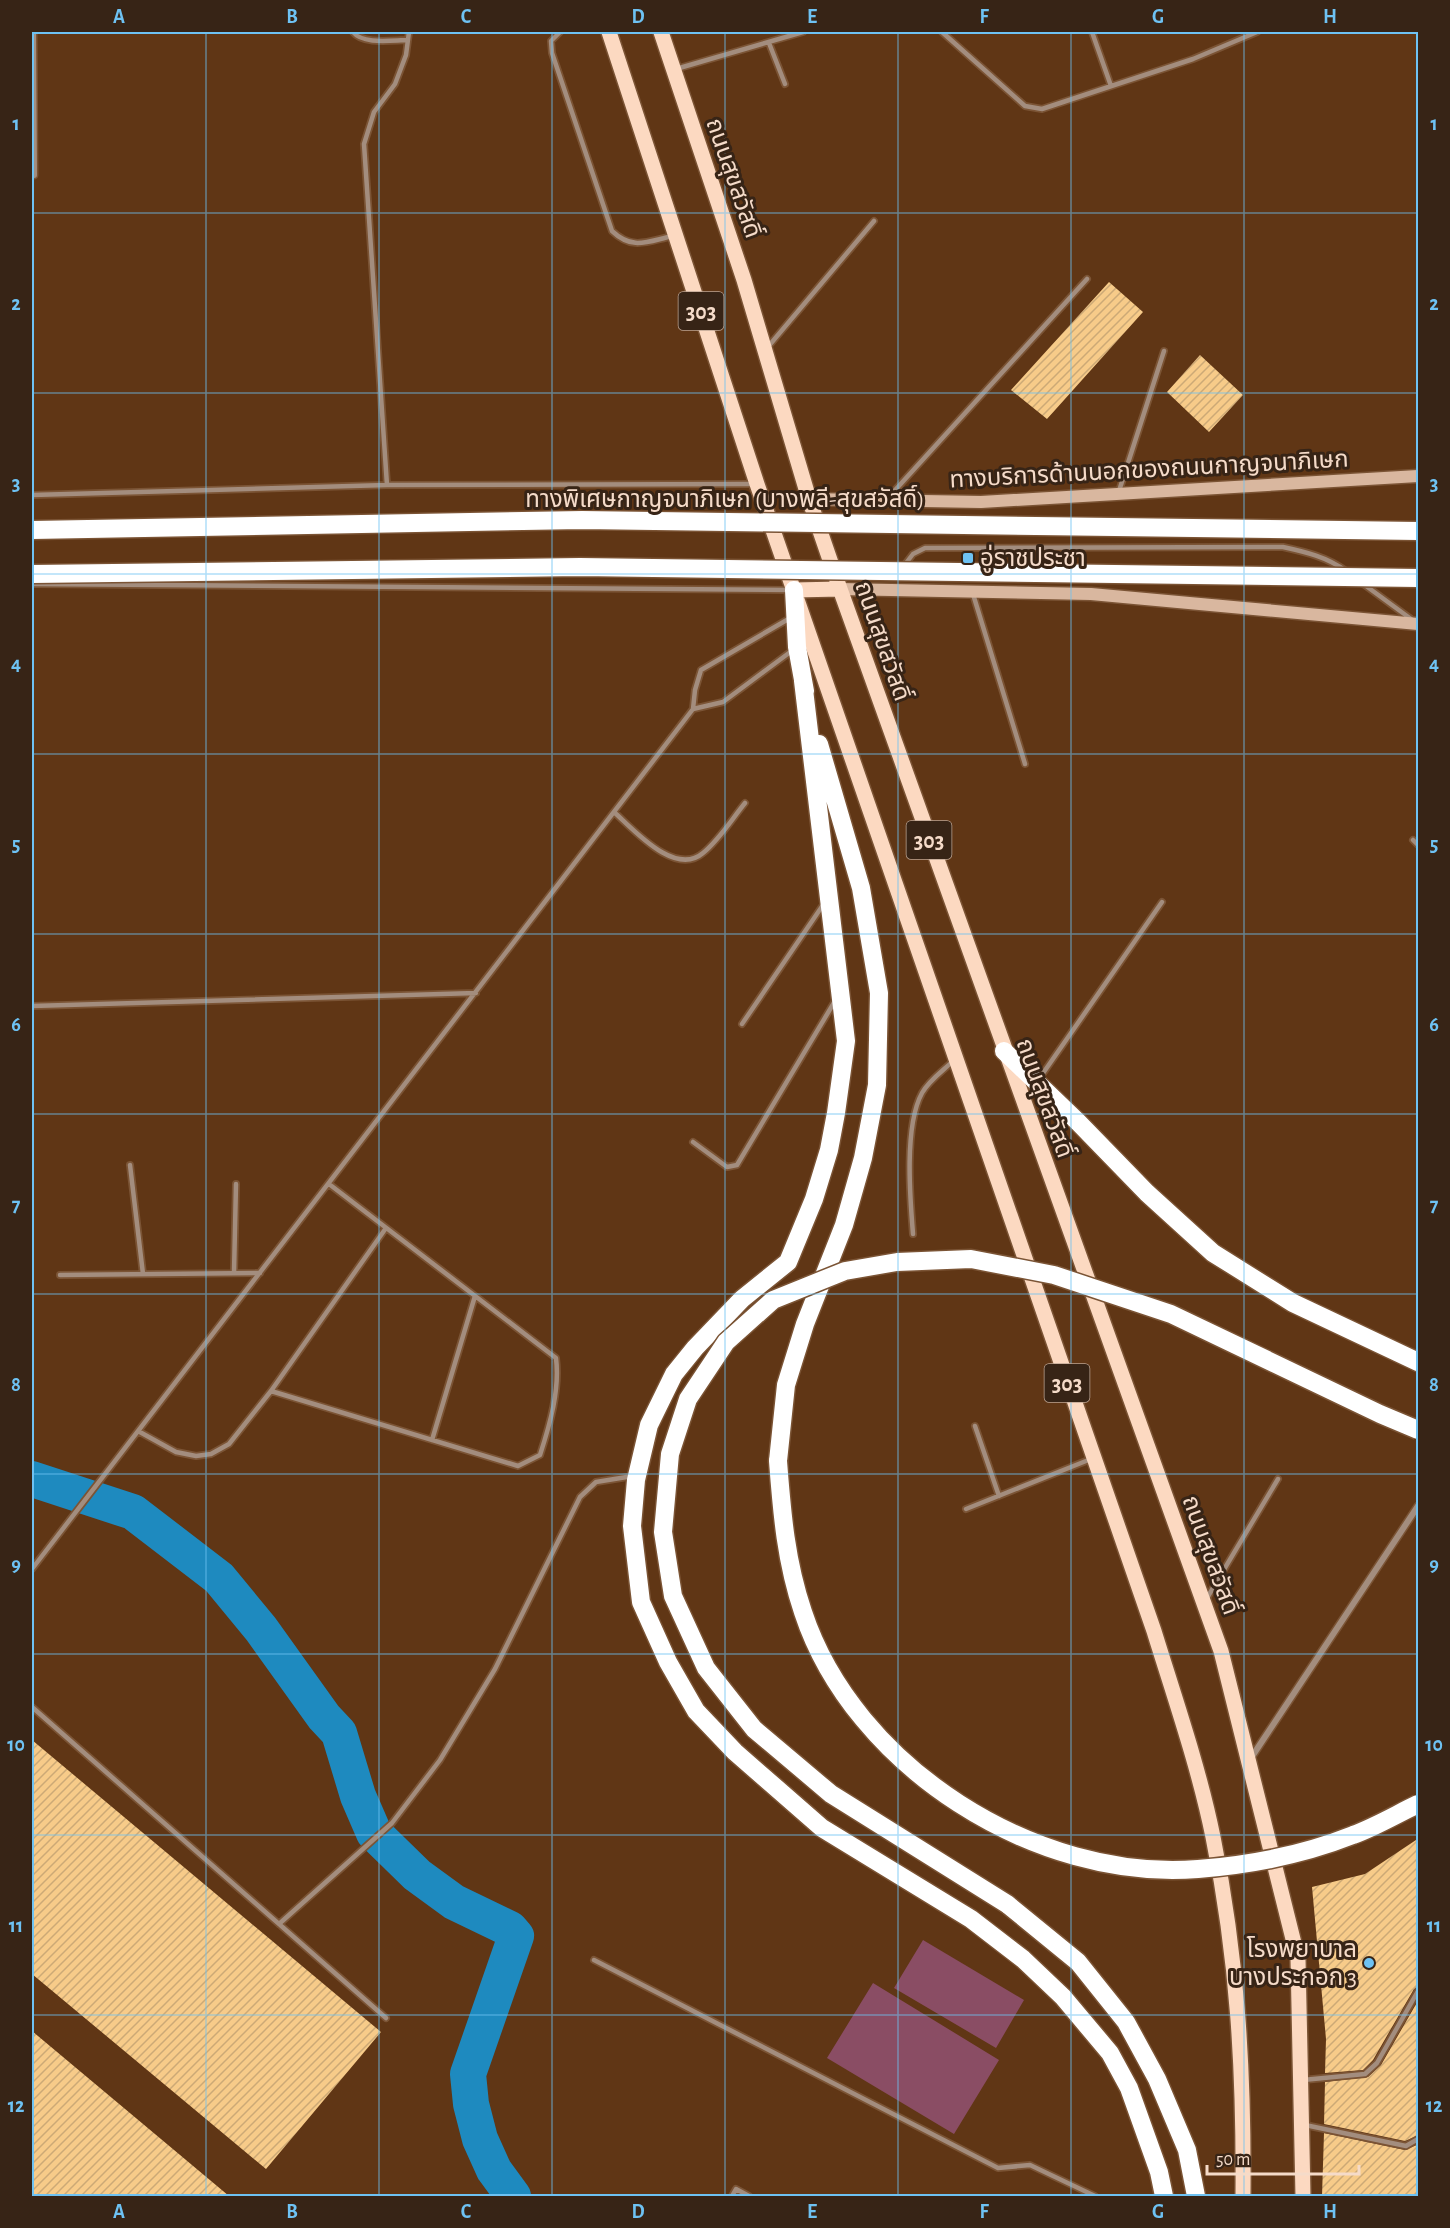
<svg xmlns="http://www.w3.org/2000/svg" width="1450" height="2228" font-family="'Alegreya Sans','Noto Sans Thai',sans-serif">
<defs>
<pattern id="building-hatch" width="6" height="6" patternUnits="userSpaceOnUse" patternTransform="scale(1.5)"><rect width="6" height="6" fill="#f7cb89"/><path d="M-1 1l2-2M0 6l6-6M5 7l2-2" fill="none" stroke="#cca976"/></pattern>
</defs>
<rect width="100%" height="100%" fill="#603615"/>
<path fill="#8a4d64" d="M923,1940L1024,2000L996,2048L894,1988Z
M873,1983L999,2060L954,2134L827,2058Z"/>
<g fill="none" stroke-linecap="round" stroke-linejoin="round">
<path stroke="#1e8abf" stroke-width="36" d="M32,1479L133,1512L219,1578L261,1629L324,1717L339,1733L358,1796L374,1833L417,1875L454,1902L510,1929L516,1936L468,2074L471,2104L480,2139L494,2170L513,2196"/>
</g>
<path fill="url(#building-hatch)" d="M1109,282L1143,312L1047,419L1011,390Z
M1200,355L1243,395L1209,432L1167,392Z
M32,1740L381,2032L266,2169L32,1974Z
M1419,1838V1987L1414,1989L1373,2060L1363,2070L1325,2073L1326,2039L1312,1887L1365,1874Z
M1419,1999V2135L1405,2141L1324,2124L1325,2082L1368,2077L1381,2065Z
M32,2031L229,2196H32Z
M1324,2133L1405,2150L1419,2144V2196H1322Z"/>
<g fill="none" stroke-linecap="round" stroke-linejoin="round">
<defs>
<path id="lane" d="M353,32C363,45 393,40 408,40
M560,32L551,41L552,53L612,231C633,251 648,241 673,236
M942,32L1025,106L1042,109L1193,59L1257,32
M1092,32L1111,86
M769,43L785,84
M676,69L803,32
M767,348L874,221
M387,485L364,144L374,112L395,84L406,55L409,32
M1119,491L1164,351
M32,495L387,485L754,484
M887,499L1087,279
M903,567L913,554L925,548L1283,547C1306,552 1327,557 1346,571
M1362,583L1411,619
M32,584L791,590
M973,594L1025,764
M792,617L701,670L695,690L693,709L723,702L793,650
M614,812C634,830 675,877 703,853C719,840 732,819 745,803
M1413,840L1418,845
M32,1006L476,993
M742,1024L823,905
M1039,1079L1162,902
M693,1142L727,1167L737,1165L835,1001
M130,1165L143,1274
M913,1234C910,1198 904,1126 922,1093C929,1080 944,1070 954,1060
M234,1273L236,1184
M60,1275L260,1273
M271,1391L518,1466L540,1455C550,1424 560,1390 556,1358L329,1184
M975,1426L999,1496
M138,1431L176,1452L196,1456L211,1454L229,1444L271,1391L386,1228
M432,1440L475,1296
M966,1509L1091,1459
M32,1569L693,709
M1207,1598L1278,1479
M32,1707L386,2018
M279,1924L392,1823L440,1760L495,1669L580,1497L596,1482L633,1476
M594,1960L998,2168L1030,2165L1095,2196
M1303,2080L1365,2074L1377,2063L1418,1991
M1305,2125L1406,2146L1418,2139
M732,2196L736,2189L749,2196"/>
<path id="street" d="M33,32L34,175
M1251,1758L1418,1506"/>
<path id="secondary" d="M809,499L981,502L1418,476
M840,589L1091,594L1418,624"/>
<path id="primary" d="M609,32L757,484L1154,1631C1175,1699 1199,1768 1213,1837C1238,1960 1244,2072 1243,2196
M661,32L744,280L809,499L840,589L1221,1651L1298,1959L1303,2196
M794,590L840,589"/>
<path id="highway" d="M794,590L797,647L805,691
M803,681L846,1041L836,1113L829,1150L814,1199L788,1262L742,1299L695,1348L674,1374L649,1425L636,1480L632,1526L641,1602L668,1662L696,1711L735,1752L822,1828L971,1919L1023,1959L1063,1997L1110,2053L1129,2088L1159,2172L1164,2196
M1004,1051L1078,1122L1147,1193L1213,1253L1293,1303L1418,1362
M778,1461L786,1385L805,1324L844,1225L863,1158L877,1085L879,993L861,888L819,744
M1007,1904L1078,1962L1126,2022L1157,2079L1187,2150L1196,2196"/>
</defs>
<use href="#lane" stroke="#7b5435" stroke-width="8"/>
<use href="#street" stroke="#7b5435" stroke-width="9"/>
<use href="#secondary" stroke="#7b5435" stroke-width="15"/>
<use href="#primary" stroke="#7b5435" stroke-width="18"/>
<use href="#highway" stroke="#7b5435" stroke-width="21"/>
<use href="#lane" stroke="#a38d7e" stroke-width="4.5"/>
<use href="#street" stroke="#a38d7e" stroke-width="6"/>
<use href="#secondary" stroke="#d9b79f" stroke-width="12"/>
<use href="#primary" stroke="#fcd9c1" stroke-width="15"/>
<use href="#highway" stroke="#fff" stroke-width="18"/>
<defs>
<path id="highway-bridge" d="M32,530L582,520L1418,531
M32,574L580,567L1418,578
M778,1461C782,1514 786,1562 803,1612C854,1767 1036,1882 1198,1869C1250,1865 1305,1854 1353,1835C1375,1827 1397,1814 1418,1804
M1007,1904L831,1794L754,1729L706,1668L673,1596L663,1532L670,1454L688,1399L726,1342L773,1300L845,1271L897,1262L971,1259L1054,1275L1171,1314L1380,1414L1418,1430"/>
</defs>
<use href="#highway-bridge" stroke="#7b5435" stroke-width="21" stroke-linecap="butt"/>
<use href="#highway-bridge" stroke="#fff" stroke-width="18"/>
</g>
<path fill="none" stroke="#6ec2f3" stroke-width="1.5" stroke-opacity="0.55" d="M206,32V2196M379,32V2196M552,32V2196M725,32V2196M898,32V2196M1071,32V2196M1244,32V2196M32,213H1418M32,393H1418M32,574H1418M32,754H1418M32,934H1418M32,1114H1418M32,1294H1418M32,1474H1418M32,1654H1418M32,1835H1418M32,2015H1418"/>
<g fill="#6ec2f3" stroke="#372416" stroke-width="2">
<rect x="962" y="552" width="12" height="12" rx="3"/>
<circle cx="1369" cy="1963" r="6"/>
</g>
<g text-anchor="middle" stroke-width="6" stroke-linejoin="round" paint-order="stroke">
<g fill="#372416" stroke="#bca493" stroke-width="1.5">
<rect x="678.5" y="292" width="45" height="38" rx="4.5"/>
<rect x="906.5" y="821" width="45" height="38" rx="4.5"/>
<rect x="1044.5" y="1364" width="45" height="38" rx="4.5"/>
</g>
<g font-size="22" font-weight="bold" fill="#f5dbc9">
<text x="701" y="319">303</text>
<text x="929" y="848">303</text>
<text x="1067" y="1391">303</text>
</g>
<g font-size="24" fill="#f5dbc9" stroke="#372416">
<text transform="translate(734 178) rotate(71)" y="8">ถนนสุขสวัสดิ์</text>
<text transform="translate(1149 469) rotate(-3)" y="8">ทางบริการด้านนอกของถนนกาญจนาภิเษก</text>
<text x="725" y="507">ทางพิเศษกาญจนาภิเษก (บางพลี-สุขสวัสดิ์)</text>
<text transform="translate(883 641) rotate(71)" y="8">ถนนสุขสวัสดิ์</text>
<text transform="translate(1045 1098) rotate(70)" y="8">ถนนสุขสวัสดิ์</text>
<text transform="translate(1211 1555) rotate(70)" y="8">ถนนสุขสวัสดิ์</text>
</g>
<g font-size="24" fill="#f5dbc9" stroke="#372416" text-anchor="start">
<text x="980" y="566">อู่ราชประชา</text>
<text x="1357" y="1957" text-anchor="end">โรงพยาบาล<tspan x="1357" dy="28">บางประกอก 3</tspan></text>
</g>
</g>
<rect width="1450" height="2228" fill="none" stroke="#372416" stroke-width="66"/>
<path d="M1207 2165v9h152v-9" fill="none" stroke="#f5dbc9" stroke-width="3"/>
<text x="1216" y="2165" font-size="18" fill="#f5dbc9" stroke="#372416" stroke-width="4.5" paint-order="stroke">50 m</text>
<rect x="33" y="33" width="1384" height="2162" fill="none" stroke="#6ec2f3" stroke-width="2"/>
<g font-size="20" text-anchor="middle" font-weight="bold" fill="#6ec2f3">
<text x="119" y="23">A</text>
<text x="292" y="23">B</text>
<text x="466" y="23">C</text>
<text x="638" y="23">D</text>
<text x="812" y="23">E</text>
<text x="984" y="23">F</text>
<text x="1158" y="23">G</text>
<text x="1330" y="23">H</text>
<text x="16" y="130">1</text>
<text x="1434" y="130">1</text>
<text x="16" y="310">2</text>
<text x="1434" y="310">2</text>
<text x="16" y="490">3</text>
<text x="1434" y="490">3</text>
<text x="16" y="670">4</text>
<text x="1434" y="670">4</text>
<text x="16" y="851">5</text>
<text x="1434" y="851">5</text>
<text x="16" y="1031">6</text>
<text x="1434" y="1031">6</text>
<text x="16" y="1211">7</text>
<text x="1434" y="1211">7</text>
<text x="16" y="1391">8</text>
<text x="1434" y="1391">8</text>
<text x="16" y="1571">9</text>
<text x="1434" y="1571">9</text>
<text x="16" y="1751">10</text>
<text x="1434" y="1751">10</text>
<text x="16" y="1932">11</text>
<text x="1434" y="1932">11</text>
<text x="16" y="2112">12</text>
<text x="1434" y="2112">12</text>
<text x="119" y="2218">A</text>
<text x="292" y="2218">B</text>
<text x="466" y="2218">C</text>
<text x="638" y="2218">D</text>
<text x="812" y="2218">E</text>
<text x="984" y="2218">F</text>
<text x="1158" y="2218">G</text>
<text x="1330" y="2218">H</text>
</g>
</svg>
